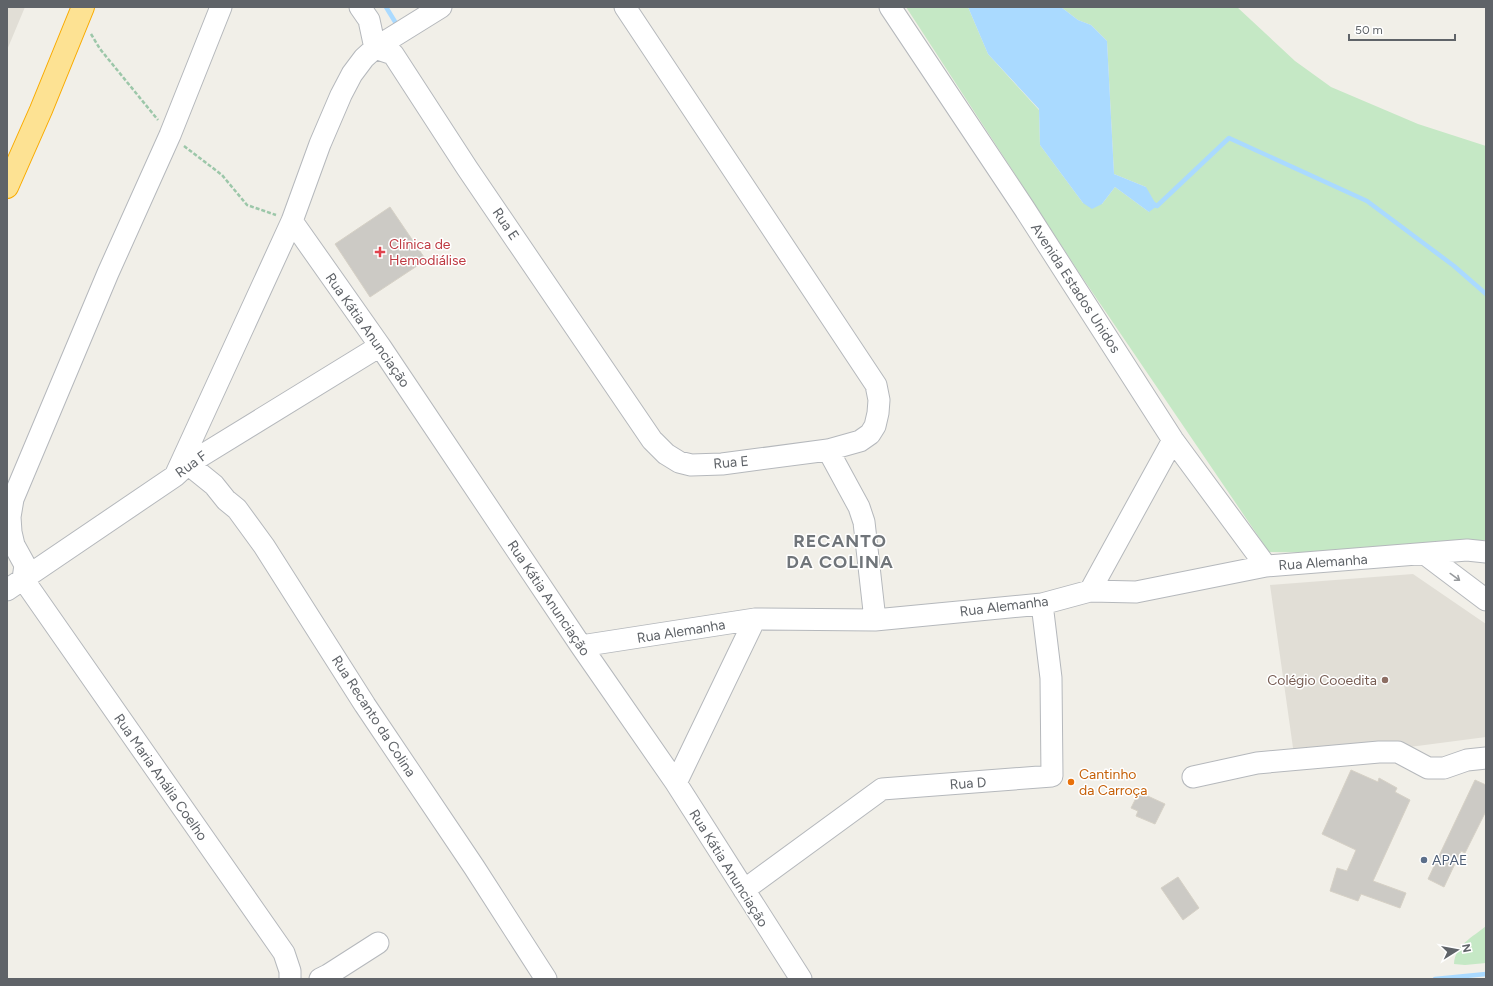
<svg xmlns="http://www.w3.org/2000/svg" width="1493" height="986" font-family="Figtree,sans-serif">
<rect width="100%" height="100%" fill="#f1efe8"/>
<path fill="#e1ded6" d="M7,7H25L7,50Z
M1413,574L1486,624V737L1295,762L1270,585Z"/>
<path fill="#c5e8c5" d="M906,7H968L988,54L1039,110L1040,145L1083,203L1102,204L1115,187L1149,212L1146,187L1114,174L1107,41L1091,25L1078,20L1061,7H1237L1295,61L1331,87L1418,124L1486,146V540L1442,541L1328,553L1269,552L1082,277Z
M1486,926V963L1465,965L1454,964C1455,945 1473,937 1486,926Z"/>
<path fill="#aadaff" d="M968,7H1061L1078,20L1091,25L1107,41L1114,174L1146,187L1157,206L1149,212L1115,187L1102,204L1092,209L1083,203L1040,145L1039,109L988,54Z"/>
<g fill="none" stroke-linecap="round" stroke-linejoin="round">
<path stroke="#aadaff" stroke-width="4.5" d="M386,7L397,25
M1152,203L1157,206L1229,138L1367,201L1454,266L1486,294
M1435,979L1486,974"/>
</g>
<path fill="#cccac5" stroke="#d6d1c6" d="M390,207L426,260L370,297L335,244Z
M1351,770L1378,782L1379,778L1397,788L1395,792L1410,800L1373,881L1406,893L1400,908L1361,894L1358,901L1330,891L1337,868L1347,871L1356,850L1322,834Z
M1475,780L1486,785V811L1465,853L1461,851L1444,887L1428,879Z
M1139,792L1165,804L1155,824L1136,816L1138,811L1131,808Z
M1178,877L1199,908L1183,920L1161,888Z"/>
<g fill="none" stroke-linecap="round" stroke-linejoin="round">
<defs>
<path id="minor" d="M360,7L369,20L375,48
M890,7L1024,208L1173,440L1266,566
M375,48L393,54L467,168L652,440L666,454L679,462L691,465L722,464L828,450L860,441L870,434L875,426L878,413L879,400L876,385L625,7
M292,221L380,346L581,646L676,783L801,979
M828,450L859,507L864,522L875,620
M188,464L214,485L226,500L237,509L264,546L365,705L474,867L546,979
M175,476L292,221L320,144L341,95L352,74L364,58L375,48L441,7
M1425,554L1486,600
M23,579L25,565L14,545L11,532L10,517L13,499L108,273L170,135L221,7
M23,579L284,953L290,971V979
M7,590L175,476L188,464L380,346
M1090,591L1173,440
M581,646L755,619L875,620L1042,604L1090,591L1136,592L1266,566L1467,550L1486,552
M1193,777L1257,763L1379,752H1398L1428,768H1444L1467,760L1486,758
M676,783L755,619
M744,890L882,789L1052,776L1051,678L1042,604
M320,979L328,975L378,943"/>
<path id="highway" d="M7,187L41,110L83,7"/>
</defs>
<use href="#minor" stroke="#b5b8bc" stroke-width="23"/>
<use href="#highway" stroke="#f9ab00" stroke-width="24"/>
<path stroke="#9cc7a9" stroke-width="2.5" stroke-dasharray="4 2" stroke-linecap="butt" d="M91,34L100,49L158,120
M184,146L222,175L247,205L276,215"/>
<use href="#minor" stroke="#fff" stroke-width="21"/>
<use href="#highway" stroke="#fde293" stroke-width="22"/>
</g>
<defs><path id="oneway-shaft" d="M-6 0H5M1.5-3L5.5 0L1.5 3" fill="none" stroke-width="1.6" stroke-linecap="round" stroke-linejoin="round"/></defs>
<use stroke="#979a9d" href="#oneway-shaft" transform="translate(1455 577) rotate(36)"/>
<path fill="#e0444e" stroke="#fff" stroke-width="1.5" d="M378 246h4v4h4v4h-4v4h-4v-4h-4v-4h4z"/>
<circle fill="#8d6e63" stroke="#fff" stroke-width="1.5" cx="1385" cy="680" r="4"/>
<circle fill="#e8710a" stroke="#fff" stroke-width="1.5" cx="1071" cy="782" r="4"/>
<circle fill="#5c6f8a" stroke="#fff" stroke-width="1.5" cx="1424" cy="860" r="4"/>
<g text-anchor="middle" stroke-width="3" stroke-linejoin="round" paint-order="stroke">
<g font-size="14" fill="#5f6368" stroke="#fff">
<text transform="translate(506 224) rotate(56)" y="5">Rua E</text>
<text transform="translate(1076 288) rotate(57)" y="5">Avenida Estados Unidos</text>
<text transform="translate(368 330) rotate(55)" y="5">Rua Kátia Anunciação</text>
<text transform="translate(731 462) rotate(-5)" y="5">Rua E</text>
<text transform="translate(191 464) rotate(-36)" y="5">Rua F</text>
<text transform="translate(1323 562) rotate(-4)" y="5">Rua Alemanha</text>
<text transform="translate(549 598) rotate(56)" y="5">Rua Kátia Anunciação</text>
<text transform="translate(1004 606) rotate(-7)" y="5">Rua Alemanha</text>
<text transform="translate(681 631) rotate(-9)" y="5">Rua Alemanha</text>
<text transform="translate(374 716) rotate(57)" y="5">Rua Recanto da Colina</text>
<text transform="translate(161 777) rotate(55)" y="5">Rua Maria Anália Coelho</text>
<text transform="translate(968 783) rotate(-4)" y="5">Rua D</text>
<text transform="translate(729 868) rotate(58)" y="5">Rua Kátia Anunciação</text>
</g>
<g font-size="14" fill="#be3a42" stroke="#fff" text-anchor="start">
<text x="389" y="249">Clínica de<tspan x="389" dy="16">Hemodiálise</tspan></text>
</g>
<g font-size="14" fill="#785e54" stroke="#fff" text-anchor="end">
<text x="1377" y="685">Colégio Cooedita</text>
</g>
<g font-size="14" fill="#c56008" stroke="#fff" text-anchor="start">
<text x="1079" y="779">Cantinho<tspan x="1079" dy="16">da Carroça</tspan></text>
</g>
<g font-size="14" fill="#4e5e75" stroke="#fff" text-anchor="start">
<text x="1432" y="865">APAE</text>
</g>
<g font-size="18" font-weight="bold" letter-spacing="1" fill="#70757a" stroke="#fff">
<text x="840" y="547">RECANTO<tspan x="840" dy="21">DA COLINA</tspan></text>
</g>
</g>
<rect width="1493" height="986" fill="none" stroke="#5f6368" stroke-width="16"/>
<g transform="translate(1457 950) rotate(79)" stroke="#ffffff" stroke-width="3" paint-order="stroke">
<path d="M0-3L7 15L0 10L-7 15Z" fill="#5f6368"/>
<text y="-6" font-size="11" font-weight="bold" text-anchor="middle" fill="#5f6368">N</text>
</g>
<path d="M1349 34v6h106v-6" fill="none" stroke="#5f6368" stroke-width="2"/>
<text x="1355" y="34" font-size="12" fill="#5f6368" stroke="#ffffff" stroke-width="3" paint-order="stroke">50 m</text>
</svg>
